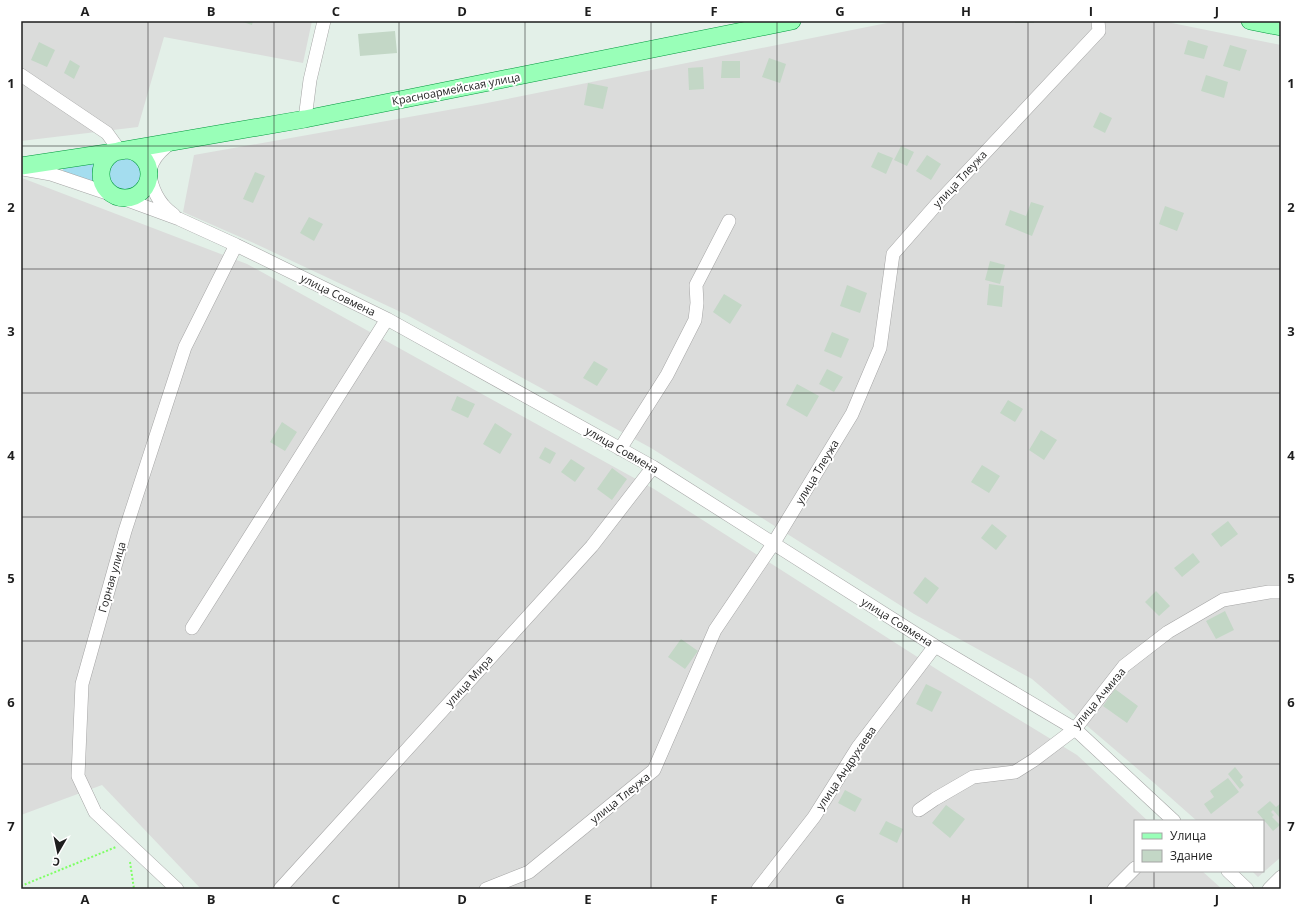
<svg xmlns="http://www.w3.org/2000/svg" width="1302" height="910" font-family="'Open Sans',sans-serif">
<rect width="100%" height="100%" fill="#e3f0e8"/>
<path fill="#dbdcdb" d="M21,21H312L303,63L164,37L138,127L21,141Z
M897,21H1162L1281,45V857L1258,877L1252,871H1263V821H1197L1153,782L1032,679L914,614L651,448L407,315L258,245L183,212L194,155L482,104Z
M22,178L247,264L654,489L941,672L1077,755L1148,821H1135V871H1202L1222,889H201L102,785L21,815Z"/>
<path fill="#a4ddef" d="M107 174a18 18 0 1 1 36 0a18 18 0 1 1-36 0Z
M104,158L97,173L98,182L97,183L64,172L63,170L64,166Z"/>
<path fill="#c3d7c6" d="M240,21H253L252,25Z
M1015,21H1034V23H1015Z
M395,31L397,53L360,56L358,34Z
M1188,40L1208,46L1204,59L1184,54Z
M39,42L55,50L47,67L31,60Z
M1230,45L1247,50L1240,71L1223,66Z
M769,58L786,64L780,83L762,77Z
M70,60L80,66L74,79L64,73Z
M722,61H740V78H721Z
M703,67L704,89L689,90L688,68Z
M1206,75L1228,82L1224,98L1201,91Z
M588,83L608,87L603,109L584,105Z
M1100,112L1112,118L1105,133L1093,127Z
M901,146L914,152L907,166L894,160Z
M878,152L893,158L886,174L871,167Z
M927,155L941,164L931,180L916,171Z
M255,172L265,176L253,203L243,199Z
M1031,202L1044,206L1032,236L1005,225L1010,210L1026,216Z
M1165,206L1184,213L1177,231L1159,224Z
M309,217L323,224L314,241L300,233Z
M990,261L1005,265L1000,284L985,280Z
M989,284L1004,286L1002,307L987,305Z
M847,285L867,293L860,313L840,306Z
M724,294L742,305L730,324L713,312Z
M832,332L849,339L841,358L824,351Z
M594,361L608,369L597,386L583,378Z
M827,369L843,377L834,392L819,384Z
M797,384L819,396L807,417L786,405Z
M457,396L475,404L468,418L451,410Z
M1008,400L1023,409L1015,422L1000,413Z
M282,422L297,432L285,451L270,442Z
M495,423L512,434L500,454L483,444Z
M1041,430L1057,440L1044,460L1029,450Z
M545,447L556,453L550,464L539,458Z
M571,459L585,468L575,482L561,472Z
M982,465L1000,476L989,493L971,482Z
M612,468L627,479L612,500L597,489Z
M1228,521L1238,534L1221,547L1211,534Z
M992,524L1007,536L996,550L981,538Z
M1193,553L1200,562L1182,577L1174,568Z
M925,577L939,588L927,604L913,593Z
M1156,591L1170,606L1159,616L1145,602Z
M1225,611L1234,630L1216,639L1206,621Z
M681,639L698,651L685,669L668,657Z
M926,684L942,692L932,712L916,704Z
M1115,689L1138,706L1127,723L1103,706Z
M1235,767L1243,777L1240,780L1244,785L1240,789L1228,774Z
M1228,778L1239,792L1211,814L1204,804L1214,797L1210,791Z
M845,790L862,799L855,812L838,803Z
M1270,801L1276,807L1281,803V819L1273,810L1271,812L1274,815L1272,817L1280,825L1273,831L1257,812Z
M946,805L965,819L950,838L932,823Z
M886,821L903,829L897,843L879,834Z"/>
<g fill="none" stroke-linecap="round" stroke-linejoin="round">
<defs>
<path id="minor" d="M21,75L107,133L120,151
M305,119L310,80L324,21
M172,142C165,147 157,154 153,162C146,175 154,194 163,205C166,209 170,212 174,215
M23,169L51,174L119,197L179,219L236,245L387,319L653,467L935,646L1075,729L1174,821
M620,449L667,375L695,320L697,303L696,285L729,221
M192,628L387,319
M919,810L935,799L973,777L1015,772L1034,760L1075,729L1124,666L1168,632L1223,600L1269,592H1281
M1228,871L1247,889
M177,889L95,812L78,776L82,684L125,531L185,347L236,245
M280,889L592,546L653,467
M486,889L529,872L654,770L715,630L773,544L852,414L880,348L893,254L936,205L1099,31L1098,21
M758,889L814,817L858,747L935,646
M1114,889L1135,868
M1269,889L1281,877"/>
<path id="major" d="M1250,21L1281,27
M101 174a24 24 0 1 1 48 0a24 24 0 1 1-48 0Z
M21,166L120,151L305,119L792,21"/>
</defs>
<use href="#minor" stroke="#a5a5a5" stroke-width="14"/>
<use href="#major" stroke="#00983d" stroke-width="18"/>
<path stroke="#7eff65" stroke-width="2" stroke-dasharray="2 2" stroke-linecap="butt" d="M130,862L134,889
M21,886L116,847"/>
<use href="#minor" stroke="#fff" stroke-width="13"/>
<use href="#major" stroke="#99ffb8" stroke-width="17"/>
</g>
<path fill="none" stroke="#1e1e1e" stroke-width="1" stroke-opacity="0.55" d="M148,21V889M274,21V889M399,21V889M525,21V889M651,21V889M777,21V889M903,21V889M1028,21V889M1154,21V821M21,146H1281M21,269H1281M21,393H1281M21,517H1281M21,641H1281M21,764H1281M1154,871V889"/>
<g text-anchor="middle" stroke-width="4" stroke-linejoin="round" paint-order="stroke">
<g font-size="11" fill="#1e1e1e" stroke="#fff">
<text transform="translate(456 89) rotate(-11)" y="4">Красноармейская улица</text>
<text transform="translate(960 179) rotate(-47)" y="4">улица Тлеужа</text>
<text transform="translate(338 295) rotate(26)" y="4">улица Совмена</text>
<text transform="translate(622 450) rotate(30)" y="4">улица Совмена</text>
<text transform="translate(817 472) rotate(-59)" y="4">улица Тлеужа</text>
<text transform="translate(112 577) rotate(-74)" y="4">Горная улица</text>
<text transform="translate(897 622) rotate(32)" y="4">улица Совмена</text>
<text transform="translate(469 681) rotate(-48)" y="4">улица Мира</text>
<text transform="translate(1099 698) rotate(-50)" y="4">улица Ачмиза</text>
<text transform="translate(846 768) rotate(-56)" y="4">улица Андрухаева</text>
<text transform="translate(620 798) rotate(-39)" y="4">улица Тлеужа</text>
</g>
</g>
<rect width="1302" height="910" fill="none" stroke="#ffffff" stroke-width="44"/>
<rect x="1134" y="820" width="130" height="52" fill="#ffffff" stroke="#a5a5a5"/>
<rect x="1142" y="833" width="20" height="6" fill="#99ffb8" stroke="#a5a5a5"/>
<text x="1170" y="840" font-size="12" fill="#1e1e1e">Улица</text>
<rect x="1142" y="850" width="20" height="12" fill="#c3d7c6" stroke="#a5a5a5"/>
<text x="1170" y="860" font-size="12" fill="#1e1e1e">Здание</text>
<g transform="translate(58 852) rotate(189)" stroke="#ffffff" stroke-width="3" paint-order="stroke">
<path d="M0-3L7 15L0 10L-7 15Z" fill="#1e1e1e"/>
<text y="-6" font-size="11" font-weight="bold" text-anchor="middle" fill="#1e1e1e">С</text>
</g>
<rect x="22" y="22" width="1258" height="866" fill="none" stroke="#1e1e1e" stroke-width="1.5"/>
<g font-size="13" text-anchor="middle" font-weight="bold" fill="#1e1e1e">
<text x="85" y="16">A</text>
<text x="211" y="16">B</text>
<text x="336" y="16">C</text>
<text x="462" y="16">D</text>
<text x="588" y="16">E</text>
<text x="714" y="16">F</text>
<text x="840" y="16">G</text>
<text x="966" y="16">H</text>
<text x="1091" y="16">I</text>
<text x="1217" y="16">J</text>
<text x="11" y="88">1</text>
<text x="1291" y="88">1</text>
<text x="11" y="212">2</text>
<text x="1291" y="212">2</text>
<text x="11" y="336">3</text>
<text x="1291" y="336">3</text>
<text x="11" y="460">4</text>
<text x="1291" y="460">4</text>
<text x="11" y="583">5</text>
<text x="1291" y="583">5</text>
<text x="11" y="707">6</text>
<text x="1291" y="707">6</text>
<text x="11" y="831">7</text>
<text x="1291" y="831">7</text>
<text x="85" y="904">A</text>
<text x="211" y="904">B</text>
<text x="336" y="904">C</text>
<text x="462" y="904">D</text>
<text x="588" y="904">E</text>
<text x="714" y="904">F</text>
<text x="840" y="904">G</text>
<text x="966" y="904">H</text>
<text x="1091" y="904">I</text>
<text x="1217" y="904">J</text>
</g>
</svg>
